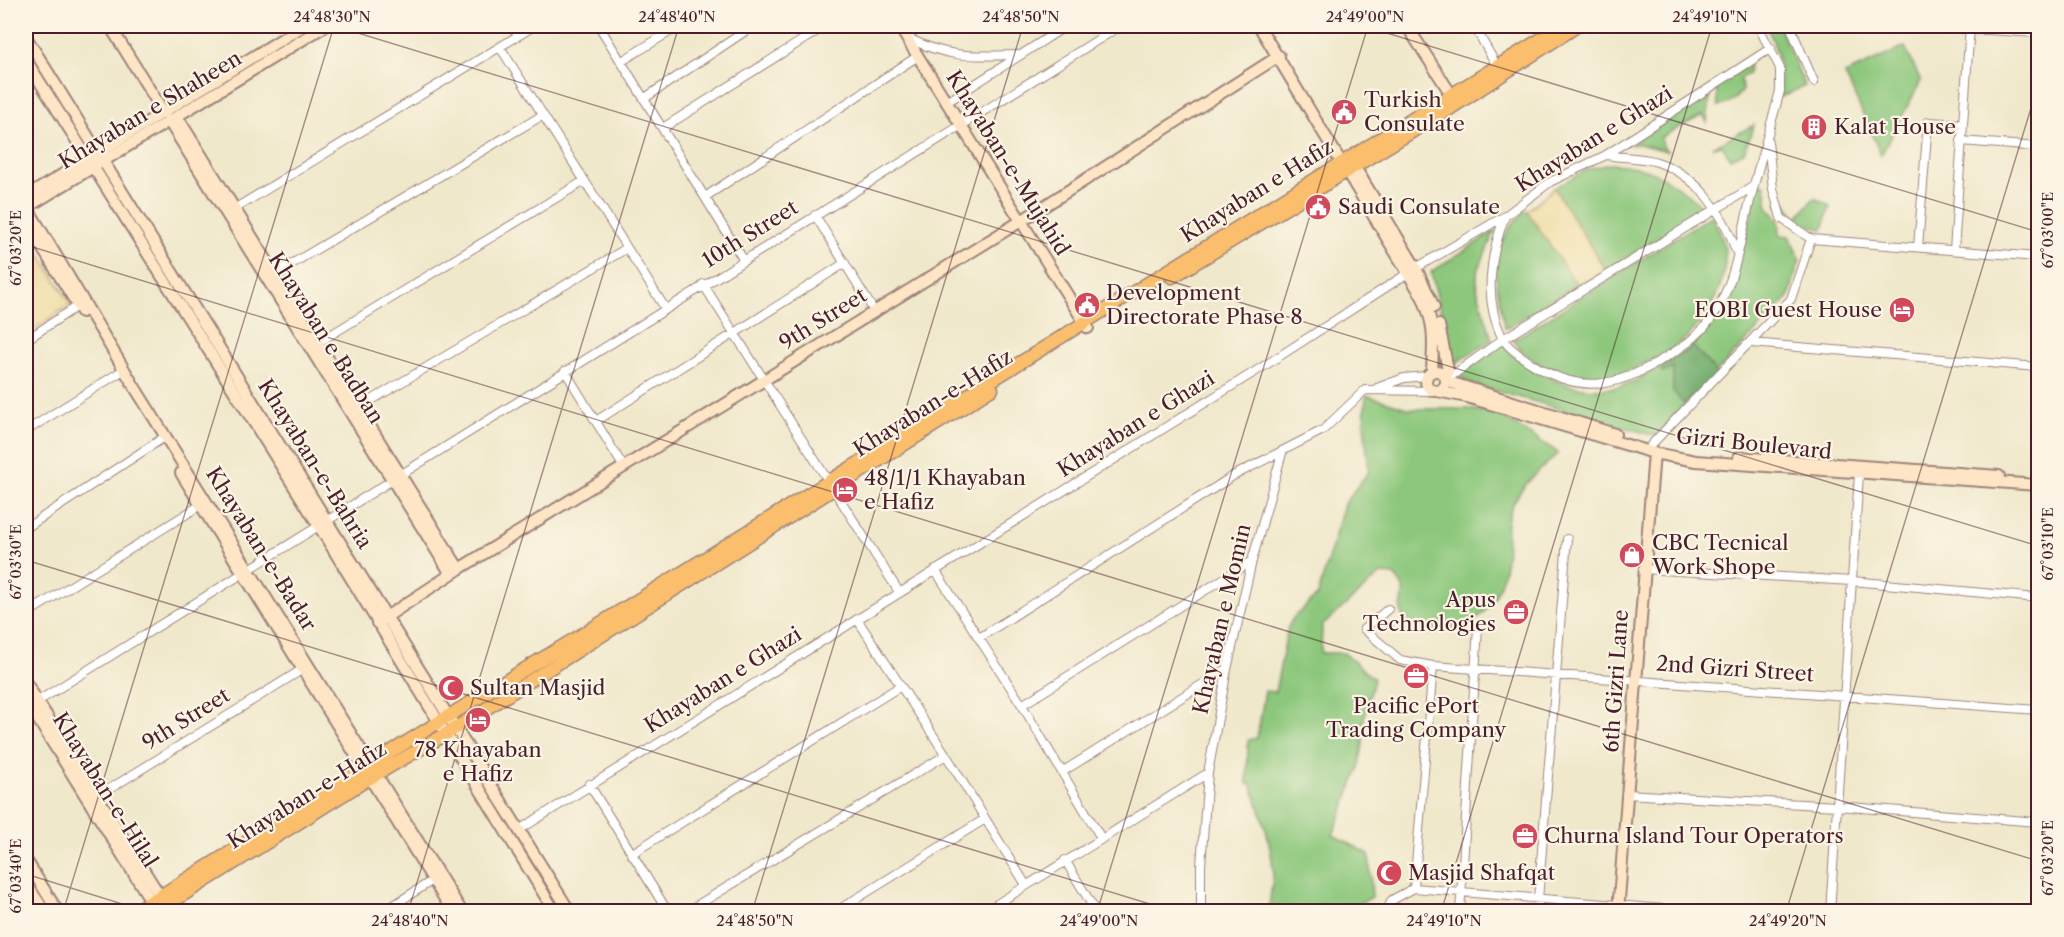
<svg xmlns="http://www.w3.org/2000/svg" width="2064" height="937" font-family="'Libre Caslon Text',serif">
<rect width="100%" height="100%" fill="#fcf5e5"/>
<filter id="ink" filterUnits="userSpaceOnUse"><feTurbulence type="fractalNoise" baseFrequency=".0167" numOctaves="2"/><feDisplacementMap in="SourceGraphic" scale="12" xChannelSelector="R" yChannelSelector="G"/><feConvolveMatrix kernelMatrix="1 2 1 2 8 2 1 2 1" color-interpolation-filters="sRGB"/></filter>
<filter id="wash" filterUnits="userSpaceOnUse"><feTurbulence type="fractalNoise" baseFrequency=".008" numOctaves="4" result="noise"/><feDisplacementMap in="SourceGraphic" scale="24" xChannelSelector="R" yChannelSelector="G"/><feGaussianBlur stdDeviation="1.35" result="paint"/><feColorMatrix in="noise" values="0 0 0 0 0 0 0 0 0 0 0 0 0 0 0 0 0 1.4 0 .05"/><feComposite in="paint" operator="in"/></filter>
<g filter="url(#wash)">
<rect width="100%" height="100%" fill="#f0e8cb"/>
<path fill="#8cc77c" stroke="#6b7354" stroke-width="1.5" d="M1766,26H1779L1805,86L1780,97C1780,70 1779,49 1766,26Z
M1905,47L1921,81L1881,155L1845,74Z
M1750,64L1749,73L1741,78L1742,90C1735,100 1730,104 1718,106L1717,93L1713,88Z
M1708,91L1710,97L1707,122L1703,115L1661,137L1662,145L1667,151L1639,144L1630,145Z
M1754,125L1744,152L1730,158L1722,145L1712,147Z
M1610,164C1648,164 1674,181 1701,206L1695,215L1606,271L1554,188L1588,169Z
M1759,183L1765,185L1768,207L1779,221L1780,235L1789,236L1800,259L1789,297L1655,436L1465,382L1458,373L1502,343C1535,378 1584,400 1631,383C1643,378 1653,370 1663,363C1673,357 1685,352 1694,344C1703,335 1710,325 1718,316L1717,312L1736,277Z
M1782,198L1797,218L1814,198L1830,206L1823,230L1788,217L1777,202Z
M1524,211H1527L1577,285L1505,329C1496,278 1484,252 1524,211Z
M1712,215C1719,230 1727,245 1725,263C1723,288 1709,312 1693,331C1675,352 1615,382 1587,380C1560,379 1528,362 1513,340Z
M1495,231L1477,272V288L1492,340L1454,364L1431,272Z
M1366,395L1410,409H1467L1496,413L1559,453C1538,472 1516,488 1508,517C1505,529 1508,545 1506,558C1499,616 1467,636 1411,634C1408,627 1401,618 1401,611C1401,591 1410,593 1394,575L1381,574L1322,626L1321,653H1344L1374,679L1362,727L1363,743L1359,768L1333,835L1369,854L1372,897L1359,904L1358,911H1271C1267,896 1274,886 1273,870C1271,841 1261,812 1251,784H1247L1248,740L1257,738L1265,691L1275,692L1288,627L1293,618L1318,595L1344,504L1369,471L1364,423Z"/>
<path fill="#71ac6c" stroke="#5e664c" stroke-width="1.5" d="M1693,346L1718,375L1684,404L1673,391V367L1662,372L1661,367Z"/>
<path fill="#eeda9e" stroke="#9c7c64" stroke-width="1.5" d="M1554,188L1606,271L1577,285L1527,211Z
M26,232L71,304L26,335Z"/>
</g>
<g filter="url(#ink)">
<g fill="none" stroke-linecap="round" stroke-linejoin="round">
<defs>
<path id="street" d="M599,26L743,259
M1474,26L1497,66
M1790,26L1814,82
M1922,26L2038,33
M908,38C950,59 973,56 1018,55
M500,47L665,308
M622,61L679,26
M645,98L753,26
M947,102L1066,26
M663,128L825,26
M1961,141L2038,147
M1768,142L1773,189L1781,218L1811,239L2038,257
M1606,155C1622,158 1641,157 1657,162C1697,175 1724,213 1736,251
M705,197L918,56
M231,211L534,26
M815,215L874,311
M1505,216C1490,255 1483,301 1503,339C1509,349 1522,357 1531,363C1578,394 1616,388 1661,360C1680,349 1697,338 1710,320C1735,287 1740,240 1750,201C1759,164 1770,128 1780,91V68L1758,26
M1918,247L1928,122L1963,124
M1954,250L1970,26
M273,275L543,115
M703,284L899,592
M26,340L82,303
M1751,343L2038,367
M314,345L584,181
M565,371L623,466
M1446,380L1503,339L1754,186
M1377,388L1404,378L1427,376
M355,410L627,248
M596,421L845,263
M26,431L125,369
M1651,445L1791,299L1811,239
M26,528L166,436
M1643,569L1852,581L2038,598
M935,570L1022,705L1101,838
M1388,609L1364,629L1400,660L1433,666L2038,710
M26,614L204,503
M857,619L946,755L1026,885
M979,638L1233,476L1323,430L1365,390L1433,391
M35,703L1120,26
M1022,705L1252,561
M1062,772L1227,669
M589,784L668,912
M1626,794L1837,806L2038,822
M95,798L303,669
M519,830L1272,361L1416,268L1505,216L1550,182L1606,155L1771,48
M631,854L899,687
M1065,860L1096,912
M1414,888L1700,912
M1414,888L1433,666
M383,912L436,878
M686,912L946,755
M835,912L985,819
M984,912L1208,773
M1201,912V865L1208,773L1227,669L1252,561L1282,453
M1386,912L1392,900L1414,888
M1460,912L1478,627
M1537,912L1567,539
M1830,912L1859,474"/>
<path id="secondary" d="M110,26L164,113
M899,26L1088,328
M1259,26L1423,298C1436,329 1433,340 1432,372
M1407,26L1451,94
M26,37L570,912
M26,60L319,526L555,912
M178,118L459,569
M170,123L451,574
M1350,159L1416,268L1434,307
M26,197L303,26
M27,207L134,386L462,912
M26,208L325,26
M26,222L82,312
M1439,325L1448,370L1446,378
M1426 381a10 10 0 1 1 20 0a10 10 0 1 1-20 0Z
M1446,381L1615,434
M1437,391L1467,397L1654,453L1696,461L2038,485
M1739,457L1999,476
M181,473L453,912
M377,623L459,569L1021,221L1279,56
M26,683L160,896
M26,700L151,901
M26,860L58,912
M26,883L45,912
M1618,912L1654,453"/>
<path id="primary" d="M1172,277L1451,108L1577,26
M134,912C284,820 430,725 580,636L1562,26
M156,912L370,778L446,734L992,389"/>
</defs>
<use href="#street" stroke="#9d847b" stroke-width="10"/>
<use href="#secondary" stroke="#9d847b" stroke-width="14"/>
<use href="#primary" stroke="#9d847b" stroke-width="15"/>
<use href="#street" stroke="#fff" stroke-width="8"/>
<use href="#secondary" stroke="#fde5c5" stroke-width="10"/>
<use href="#primary" stroke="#fabe6d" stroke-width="12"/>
</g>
</g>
<path fill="none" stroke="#4a1f2b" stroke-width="1.5" stroke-opacity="0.45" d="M335,26L2038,546M1364,26L2038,232M26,245L2038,861M26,560L1176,912M26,874L148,912M63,912L334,26M408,912L679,26M752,912L1023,26M1097,912L1368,26M1441,912L1712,26M1786,912L2038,85"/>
<defs>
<symbol id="civic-disc" viewBox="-11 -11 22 22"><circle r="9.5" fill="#d1495b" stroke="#fcf5e5"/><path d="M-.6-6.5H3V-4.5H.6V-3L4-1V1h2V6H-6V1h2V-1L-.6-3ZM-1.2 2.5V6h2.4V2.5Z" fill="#fff"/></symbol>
<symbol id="building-disc" viewBox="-11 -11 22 22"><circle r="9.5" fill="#d1495b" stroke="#fcf5e5"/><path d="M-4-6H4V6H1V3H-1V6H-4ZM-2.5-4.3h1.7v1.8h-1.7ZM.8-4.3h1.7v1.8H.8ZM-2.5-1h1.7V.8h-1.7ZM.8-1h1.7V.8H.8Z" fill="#fff"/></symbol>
<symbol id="hotel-disc" viewBox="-11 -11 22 22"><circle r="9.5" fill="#d1495b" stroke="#fcf5e5"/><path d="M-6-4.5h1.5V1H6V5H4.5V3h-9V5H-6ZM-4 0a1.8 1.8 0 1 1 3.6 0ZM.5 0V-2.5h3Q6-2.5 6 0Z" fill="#fff"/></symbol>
<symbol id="shop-disc" viewBox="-11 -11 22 22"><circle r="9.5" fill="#d1495b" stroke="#fcf5e5"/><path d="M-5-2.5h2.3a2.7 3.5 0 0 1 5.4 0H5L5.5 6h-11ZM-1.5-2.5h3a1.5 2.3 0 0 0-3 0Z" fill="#fff"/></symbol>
<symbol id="office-disc" viewBox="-11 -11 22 22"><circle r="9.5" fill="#d1495b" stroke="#fcf5e5"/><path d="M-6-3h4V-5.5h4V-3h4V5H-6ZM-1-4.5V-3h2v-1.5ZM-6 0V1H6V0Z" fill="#fff"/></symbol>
<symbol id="mosque-disc" viewBox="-11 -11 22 22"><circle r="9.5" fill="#d1495b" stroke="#fcf5e5"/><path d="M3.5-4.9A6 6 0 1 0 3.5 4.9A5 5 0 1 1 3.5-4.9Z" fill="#fff"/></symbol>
</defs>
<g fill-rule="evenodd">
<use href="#civic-disc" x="1329" y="97" width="30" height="30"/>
<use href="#building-disc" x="1799" y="112" width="30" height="30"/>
<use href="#civic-disc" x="1303" y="192" width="30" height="30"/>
<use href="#civic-disc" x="1072" y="290" width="30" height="30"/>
<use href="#hotel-disc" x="1887" y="295" width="30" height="30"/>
<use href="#hotel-disc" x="830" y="475" width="30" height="30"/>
<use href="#shop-disc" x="1617" y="540" width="30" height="30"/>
<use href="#office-disc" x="1501" y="597" width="30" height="30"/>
<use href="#office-disc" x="1401" y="661" width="30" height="30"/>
<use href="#mosque-disc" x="436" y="673" width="30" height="30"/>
<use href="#hotel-disc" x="463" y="705" width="30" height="30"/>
<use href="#office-disc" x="1510" y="821" width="30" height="30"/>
<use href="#mosque-disc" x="1374" y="858" width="30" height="30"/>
</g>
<g text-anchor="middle" stroke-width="4.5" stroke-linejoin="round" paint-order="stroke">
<g font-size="21" fill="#4a1f2b" stroke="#fcf5e5" text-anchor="start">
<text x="1364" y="107">Turkish<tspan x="1364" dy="24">Consulate</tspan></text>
<text x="1834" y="134">Kalat House</text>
<text x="1338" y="214">Saudi Consulate</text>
<text x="1106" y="300">Development<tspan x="1106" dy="24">Directorate Phase 8</tspan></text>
<text x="1882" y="317" text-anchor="end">EOBI Guest House</text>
<text x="864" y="485">48/1/1 Khayaban<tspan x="864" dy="24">e Hafiz</tspan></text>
<text x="1652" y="550">CBC Tecnical<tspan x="1652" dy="24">Work Shope</tspan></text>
<text x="1496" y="607" text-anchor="end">Apus<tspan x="1496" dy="24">Technologies</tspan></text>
<text x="470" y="695">Sultan Masjid</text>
<text x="1416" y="713" text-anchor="middle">Pacific ePort<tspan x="1416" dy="24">Trading Company</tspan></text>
<text x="478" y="757" text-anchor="middle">78 Khayaban<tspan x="478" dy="24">e Hafiz</tspan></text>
<text x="1544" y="843">Churna Island Tour Operators</text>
<text x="1408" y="880">Masjid Shafqat</text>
</g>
<g font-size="21" fill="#4a1f2b" stroke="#fcf5e5">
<text transform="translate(150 110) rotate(-31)" y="7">Khayaban e Shaheen</text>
<text transform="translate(1594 139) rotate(-32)" y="7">Khayaban e Ghazi</text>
<text transform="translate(1008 163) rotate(58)" y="7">Khayaban-e-Mujahid</text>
<text transform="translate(1257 191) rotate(-32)" y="7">Khayaban e Hafiz</text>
<text transform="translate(750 234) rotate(-32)" y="7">10th Street</text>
<text transform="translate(823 319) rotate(-32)" y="7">9th Street</text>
<text transform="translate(326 338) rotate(58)" y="7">Khayaban e Badban</text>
<text transform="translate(933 403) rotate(-32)" y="7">Khayaban-e-Hafiz</text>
<text transform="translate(1136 424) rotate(-32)" y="7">Khayaban e Ghazi</text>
<text transform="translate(1754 444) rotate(6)" y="7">Gizri Boulevard</text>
<text transform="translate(315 464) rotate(58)" y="7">Khayaban-e-Bahria</text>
<text transform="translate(261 549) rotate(58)" y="7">Khayaban-e-Badar</text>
<text transform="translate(1222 619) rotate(-77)" y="7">Khayaban e Momin</text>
<text transform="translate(1735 669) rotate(4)" y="7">2nd Gizri Street</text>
<text transform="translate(723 680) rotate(-32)" y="7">Khayaban e Ghazi</text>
<text transform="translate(1616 681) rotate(-86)" y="7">6th Gizri Lane</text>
<text transform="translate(186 719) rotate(-32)" y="7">9th Street</text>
<text transform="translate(105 790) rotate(58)" y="7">Khayaban-e-Hilal</text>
<text transform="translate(307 795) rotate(-32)" y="7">Khayaban-e-Hafiz</text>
</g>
</g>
<rect width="2064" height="937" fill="none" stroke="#fcf5e5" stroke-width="66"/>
<rect x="33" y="33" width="1998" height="871" fill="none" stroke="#4a1f2b" stroke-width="2"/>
<g font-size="15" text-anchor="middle" fill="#4a1f2b">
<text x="332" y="22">24°48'30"N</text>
<text x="677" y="22">24°48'40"N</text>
<text x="1021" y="22">24°48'50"N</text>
<text x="1365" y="22">24°49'00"N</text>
<text x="1710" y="22">24°49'10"N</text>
<text transform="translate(2048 230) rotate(-90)" y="5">67°03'00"E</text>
<text transform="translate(16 248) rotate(-90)" y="5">67°03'20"E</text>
<text transform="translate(2048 544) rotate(-90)" y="5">67°03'10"E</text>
<text transform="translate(16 562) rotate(-90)" y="5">67°03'30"E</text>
<text transform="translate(2048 858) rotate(-90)" y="5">67°03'20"E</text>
<text transform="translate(16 876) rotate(-90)" y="5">67°03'40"E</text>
<text x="410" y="926">24°48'40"N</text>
<text x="755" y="926">24°48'50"N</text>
<text x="1099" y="926">24°49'00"N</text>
<text x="1444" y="926">24°49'10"N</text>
<text x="1788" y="926">24°49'20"N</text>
</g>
</svg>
